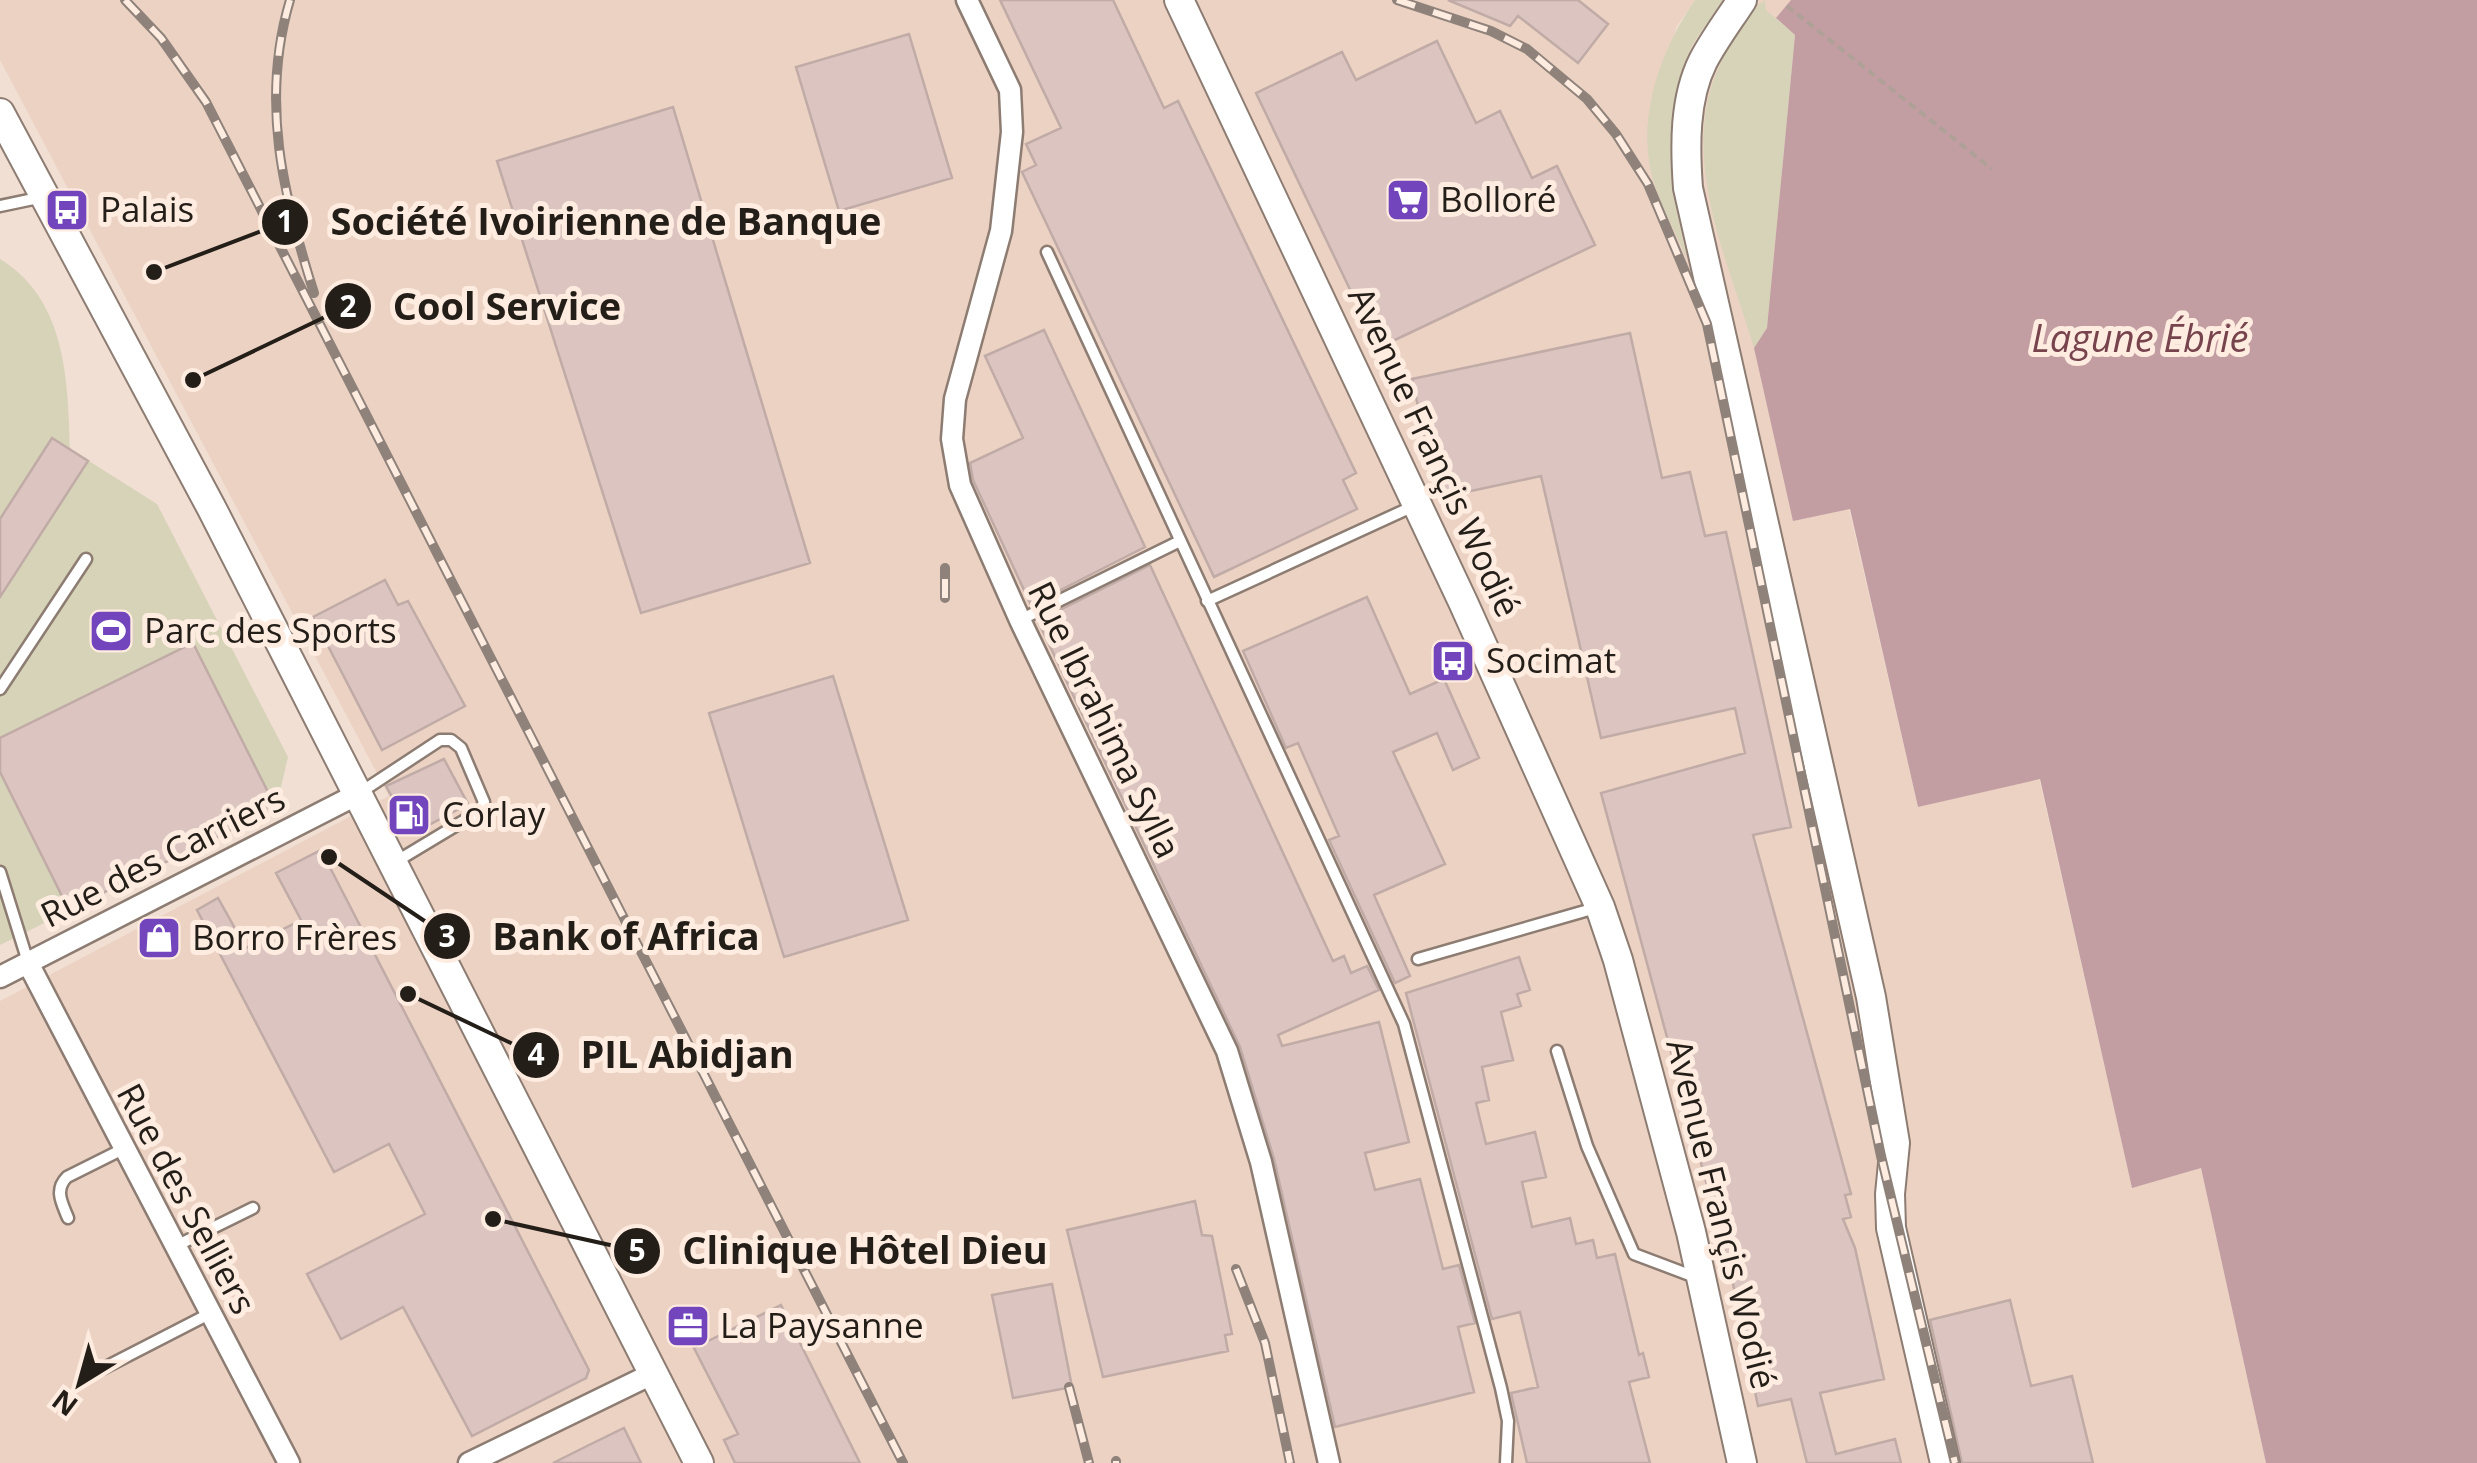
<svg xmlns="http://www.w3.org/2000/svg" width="2477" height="1463" font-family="'Open Sans',sans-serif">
<rect width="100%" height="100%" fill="#f1dfd3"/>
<path fill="#ecd2c3" d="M0,0H1695L1677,26L1649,113L1686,253L1674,192L1669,145L1673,108L1686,56L1725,0H1791L1777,18L1793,520L1849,509L1918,807L2039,778L2132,1187L2201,1168L2266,1463H0V1001L389,796L0,60Z"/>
<path fill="#d7d3b8" d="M1695,0H1725C1712,18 1694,38 1686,59C1660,126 1674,193 1687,260C1677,234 1654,193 1650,167C1639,110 1663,46 1695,0Z
M1765,0L1766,10L1795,35L1767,328L1754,348C1724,248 1670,140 1732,42C1742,27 1750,10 1765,0Z
M0,259C66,299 68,380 70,449L157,504L288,757L276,808L0,945Z"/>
<path fill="#c29ea3" d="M1791,0H2477V1463H2266L2201,1168L2132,1188L2040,779L1918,807L1850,509L1793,521L1754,348L1767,328L1795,35L1776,18Z"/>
<path fill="#dcc5c1" stroke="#c0aba6" stroke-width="2.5" d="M1000,0H1113L1164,108L1178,101L1356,473L1343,480L1357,509L1214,577L1022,172L1036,165L1026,144L1061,128Z
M1448,0H1578L1608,24L1578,63L1518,16L1510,26Z
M909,34L952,178L839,211L796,67Z
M1437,41L1476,123L1500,111L1532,178L1557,166L1595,245L1378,348L1256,93L1342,52L1356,80Z
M673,107L810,563L641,613L497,161Z
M1044,330L1145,547L1031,605L973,480L970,463L1023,438L985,356Z
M1630,333L1662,478L1690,472L1705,536L1726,532L1791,827L1753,835L1851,1194L1845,1195L1851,1217L1843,1219L1855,1248L1884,1379L1820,1393L1836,1454L1895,1439L1901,1463H1807L1791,1399L1758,1406L1731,1274L1601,793L1745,753L1735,708L1601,738L1541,476L1438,498L1412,379Z
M52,438L88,461L0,597V519Z
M1150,565L1333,961L1344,956L1351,973L1367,966L1379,990L1278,1035L1282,1046L1379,1022L1409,1142L1365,1153L1375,1190L1420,1179L1443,1269L1459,1265L1475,1323L1458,1327L1474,1392L1335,1427L1274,1159L1240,1047L1038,621Z
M385,580L398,605L408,601L465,706L382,750L313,617Z
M1367,597L1410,694L1444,679L1479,758L1453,770L1437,733L1393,752L1445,864L1374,895L1410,976L1395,983L1329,840L1339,836L1298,743L1286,748L1243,651Z
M193,643L276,808L80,904L77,896L65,902L0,772V738Z
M833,676L908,920L784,957L709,713Z
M444,759L468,804L412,834L386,786Z
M321,850L589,1370L586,1378L472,1436L403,1307L341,1339L307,1274L425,1214L389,1144L334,1172L197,910L218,898L246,948L301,920L276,873Z
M1519,957L1530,990L1517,994L1521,1006L1501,1012L1513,1060L1482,1067L1489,1100L1476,1103L1486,1144L1535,1132L1546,1177L1522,1182L1532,1227L1570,1218L1576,1244L1593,1240L1597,1258L1615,1254L1639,1355L1643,1353L1649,1377L1629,1382L1650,1463H1527L1511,1393L1538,1387L1520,1312L1492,1319L1406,993Z
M1195,1201L1202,1235L1212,1236L1232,1334L1225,1335L1228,1351L1103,1377L1067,1230Z
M1052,1284L1072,1387L1013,1398L992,1295Z
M2010,1300L2031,1386L2072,1376L2093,1463H1962L1930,1320Z
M781,1305L860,1463H735L724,1440L738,1434L694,1348Z
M624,1428L641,1463H553L589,1445Z"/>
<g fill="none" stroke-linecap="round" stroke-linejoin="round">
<defs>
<path id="lane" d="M0,206L43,197
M1047,252L1404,1024L1501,1388L1508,1421L1506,1463
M1207,601L1416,505
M1020,620L1180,541
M0,689L86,559
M358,794L440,740H451L461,748L484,802L480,811L397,861
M0,872L28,962
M1418,959L1599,907
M1557,1051L1587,1146L1634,1254L1695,1277
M68,1218C62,1203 54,1190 67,1177L123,1149
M176,1246L253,1208
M104,1368L209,1314"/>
<path id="street" d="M967,0L1010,90L1012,132L1001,231L955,399L952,439L960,485L1020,620L1227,1051L1261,1162L1329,1463
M28,963L289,1463
M0,977L356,795
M469,1463L652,1374"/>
<path id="secondary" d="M1179,0L1463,602L1600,907L1618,960L1691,1232L1742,1463
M1742,0C1729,20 1714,40 1703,61C1684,99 1685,147 1688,188L1871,997L1895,1143L1890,1194L1891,1228L1945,1463
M0,113L211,507L699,1463"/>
</defs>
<use href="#lane" stroke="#8d7c72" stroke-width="15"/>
<use href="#street" stroke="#8d7c72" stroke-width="25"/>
<use href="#secondary" stroke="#8d7c72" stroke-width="32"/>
<path stroke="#afa197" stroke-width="4" stroke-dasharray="8 5" stroke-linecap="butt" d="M1787,6L1992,169"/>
<use href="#lane" stroke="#fff" stroke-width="10"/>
<use href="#street" stroke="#fff" stroke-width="20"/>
<use href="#secondary" stroke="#fff" stroke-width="28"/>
<defs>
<path id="rail" d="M125,0L161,38L206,102L903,1463
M290,0C260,101 283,195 314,293
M1397,0L1491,31L1527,49L1587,99L1616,134L1648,184L1707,324L1881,1156L1955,1463
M945,598V568
M1236,1269L1265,1343L1290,1463
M1069,1387L1089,1463
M1116,1461V1463"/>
</defs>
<use href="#rail" stroke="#8f827a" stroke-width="10"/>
<use href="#rail" stroke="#ffece0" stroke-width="6" stroke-dasharray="19" stroke-linecap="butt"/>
</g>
<defs>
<symbol id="supermarket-square" viewBox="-11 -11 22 22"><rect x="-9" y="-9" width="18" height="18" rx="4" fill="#7345bd" stroke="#ffece0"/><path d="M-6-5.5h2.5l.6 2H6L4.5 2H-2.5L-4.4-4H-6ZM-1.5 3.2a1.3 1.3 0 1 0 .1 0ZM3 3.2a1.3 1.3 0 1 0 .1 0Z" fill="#fff"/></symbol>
<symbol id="bus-square" viewBox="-11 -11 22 22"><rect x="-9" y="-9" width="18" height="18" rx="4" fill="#7345bd" stroke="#ffece0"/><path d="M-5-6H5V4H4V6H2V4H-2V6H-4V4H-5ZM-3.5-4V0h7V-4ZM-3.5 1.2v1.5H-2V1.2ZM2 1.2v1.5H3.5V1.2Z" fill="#fff"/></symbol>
<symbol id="stadium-square" viewBox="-11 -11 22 22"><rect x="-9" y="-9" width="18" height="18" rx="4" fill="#7345bd" stroke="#ffece0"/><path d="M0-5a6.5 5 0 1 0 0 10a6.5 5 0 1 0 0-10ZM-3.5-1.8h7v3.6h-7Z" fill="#fff"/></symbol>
<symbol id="fuel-square" viewBox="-11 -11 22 22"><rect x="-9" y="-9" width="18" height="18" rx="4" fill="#7345bd" stroke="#ffece0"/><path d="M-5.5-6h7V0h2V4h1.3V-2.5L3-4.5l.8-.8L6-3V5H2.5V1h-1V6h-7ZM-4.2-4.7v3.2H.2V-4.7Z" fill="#fff"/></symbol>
<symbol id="shop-square" viewBox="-11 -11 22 22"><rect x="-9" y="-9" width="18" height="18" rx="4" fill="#7345bd" stroke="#ffece0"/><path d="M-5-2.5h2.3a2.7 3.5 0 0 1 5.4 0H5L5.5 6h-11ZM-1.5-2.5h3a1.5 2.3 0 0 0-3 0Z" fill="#fff"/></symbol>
<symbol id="office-square" viewBox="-11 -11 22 22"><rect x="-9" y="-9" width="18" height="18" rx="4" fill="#7345bd" stroke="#ffece0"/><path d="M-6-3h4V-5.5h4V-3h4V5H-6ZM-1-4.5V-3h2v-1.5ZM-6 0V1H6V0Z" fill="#fff"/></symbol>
</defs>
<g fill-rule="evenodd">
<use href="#supermarket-square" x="1383" y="175" width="50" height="50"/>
<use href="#bus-square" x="42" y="185" width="50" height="50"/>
<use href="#stadium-square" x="86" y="606" width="50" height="50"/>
<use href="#bus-square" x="1428" y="636" width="50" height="50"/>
<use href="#fuel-square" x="384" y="790" width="50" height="50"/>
<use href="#shop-square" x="134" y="913" width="50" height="50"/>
<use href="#office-square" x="663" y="1301" width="50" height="50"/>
</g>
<g text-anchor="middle" stroke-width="10" stroke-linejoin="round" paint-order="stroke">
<g font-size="35" fill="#241e19" stroke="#ffece0" text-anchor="start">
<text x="1440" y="212">Bolloré</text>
<text x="100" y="222">Palais</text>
<text x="144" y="643">Parc des Sports</text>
<text x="1486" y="673">Socimat</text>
<text x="442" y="827">Corlay</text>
<text x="192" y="950">Borro Frères</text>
<text x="720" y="1338">La Paysanne</text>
</g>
<g font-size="35" fill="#241e19" stroke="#ffece0">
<text transform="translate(1434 452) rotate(65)" y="12">Avenue Françis Wodié</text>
<text transform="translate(1104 720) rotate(64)" y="12">Rue Ibrahima Sylla</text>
<text transform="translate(163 857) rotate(-27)" y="12">Rue des Carriers</text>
<text transform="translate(186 1199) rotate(62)" y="12">Rue des Selliers</text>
<text transform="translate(1721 1214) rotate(76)" y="12">Avenue Françis Wodié</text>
</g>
<g font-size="38" font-style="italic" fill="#77434d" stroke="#ffece0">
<text x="2140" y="352">Lagune Ébrié</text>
</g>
</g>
<path fill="none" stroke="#241e19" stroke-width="4" d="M154 272L285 222M193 380L348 306M329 857L447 936M408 994L536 1055M493 1219L637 1251"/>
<g fill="#241e19" stroke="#ffece0" stroke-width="4">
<circle cx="154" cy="272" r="10"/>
<circle cx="193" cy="380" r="10"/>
<circle cx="329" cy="857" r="10"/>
<circle cx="408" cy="994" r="10"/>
<circle cx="493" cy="1219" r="10"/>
<circle cx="285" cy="222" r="25"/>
<circle cx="348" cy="306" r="25"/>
<circle cx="447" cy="936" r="25"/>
<circle cx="536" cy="1055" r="25"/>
<circle cx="637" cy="1251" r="25"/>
</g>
<g font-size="30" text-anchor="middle" font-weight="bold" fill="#fff">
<text x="285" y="232">1</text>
<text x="348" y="317">2</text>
<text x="447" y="947">3</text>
<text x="536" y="1065">4</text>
<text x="637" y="1261">5</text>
</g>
<g font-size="38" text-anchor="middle" font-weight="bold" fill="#241e19" stroke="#ffece0" stroke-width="10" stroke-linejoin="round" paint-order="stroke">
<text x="606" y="235">Société Ivoirienne de Banque</text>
<text x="507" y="320">Cool Service</text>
<text x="626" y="950">Bank of Africa</text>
<text x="687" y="1068">PIL Abidjan</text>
<text x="865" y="1264">Clinique Hôtel Dieu</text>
</g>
<g transform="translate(80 1383) rotate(217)" stroke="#ffece0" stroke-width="8" paint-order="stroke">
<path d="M0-8L18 38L0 25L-18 38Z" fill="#241e19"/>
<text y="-15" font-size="28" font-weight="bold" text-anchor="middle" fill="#241e19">N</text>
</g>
</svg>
